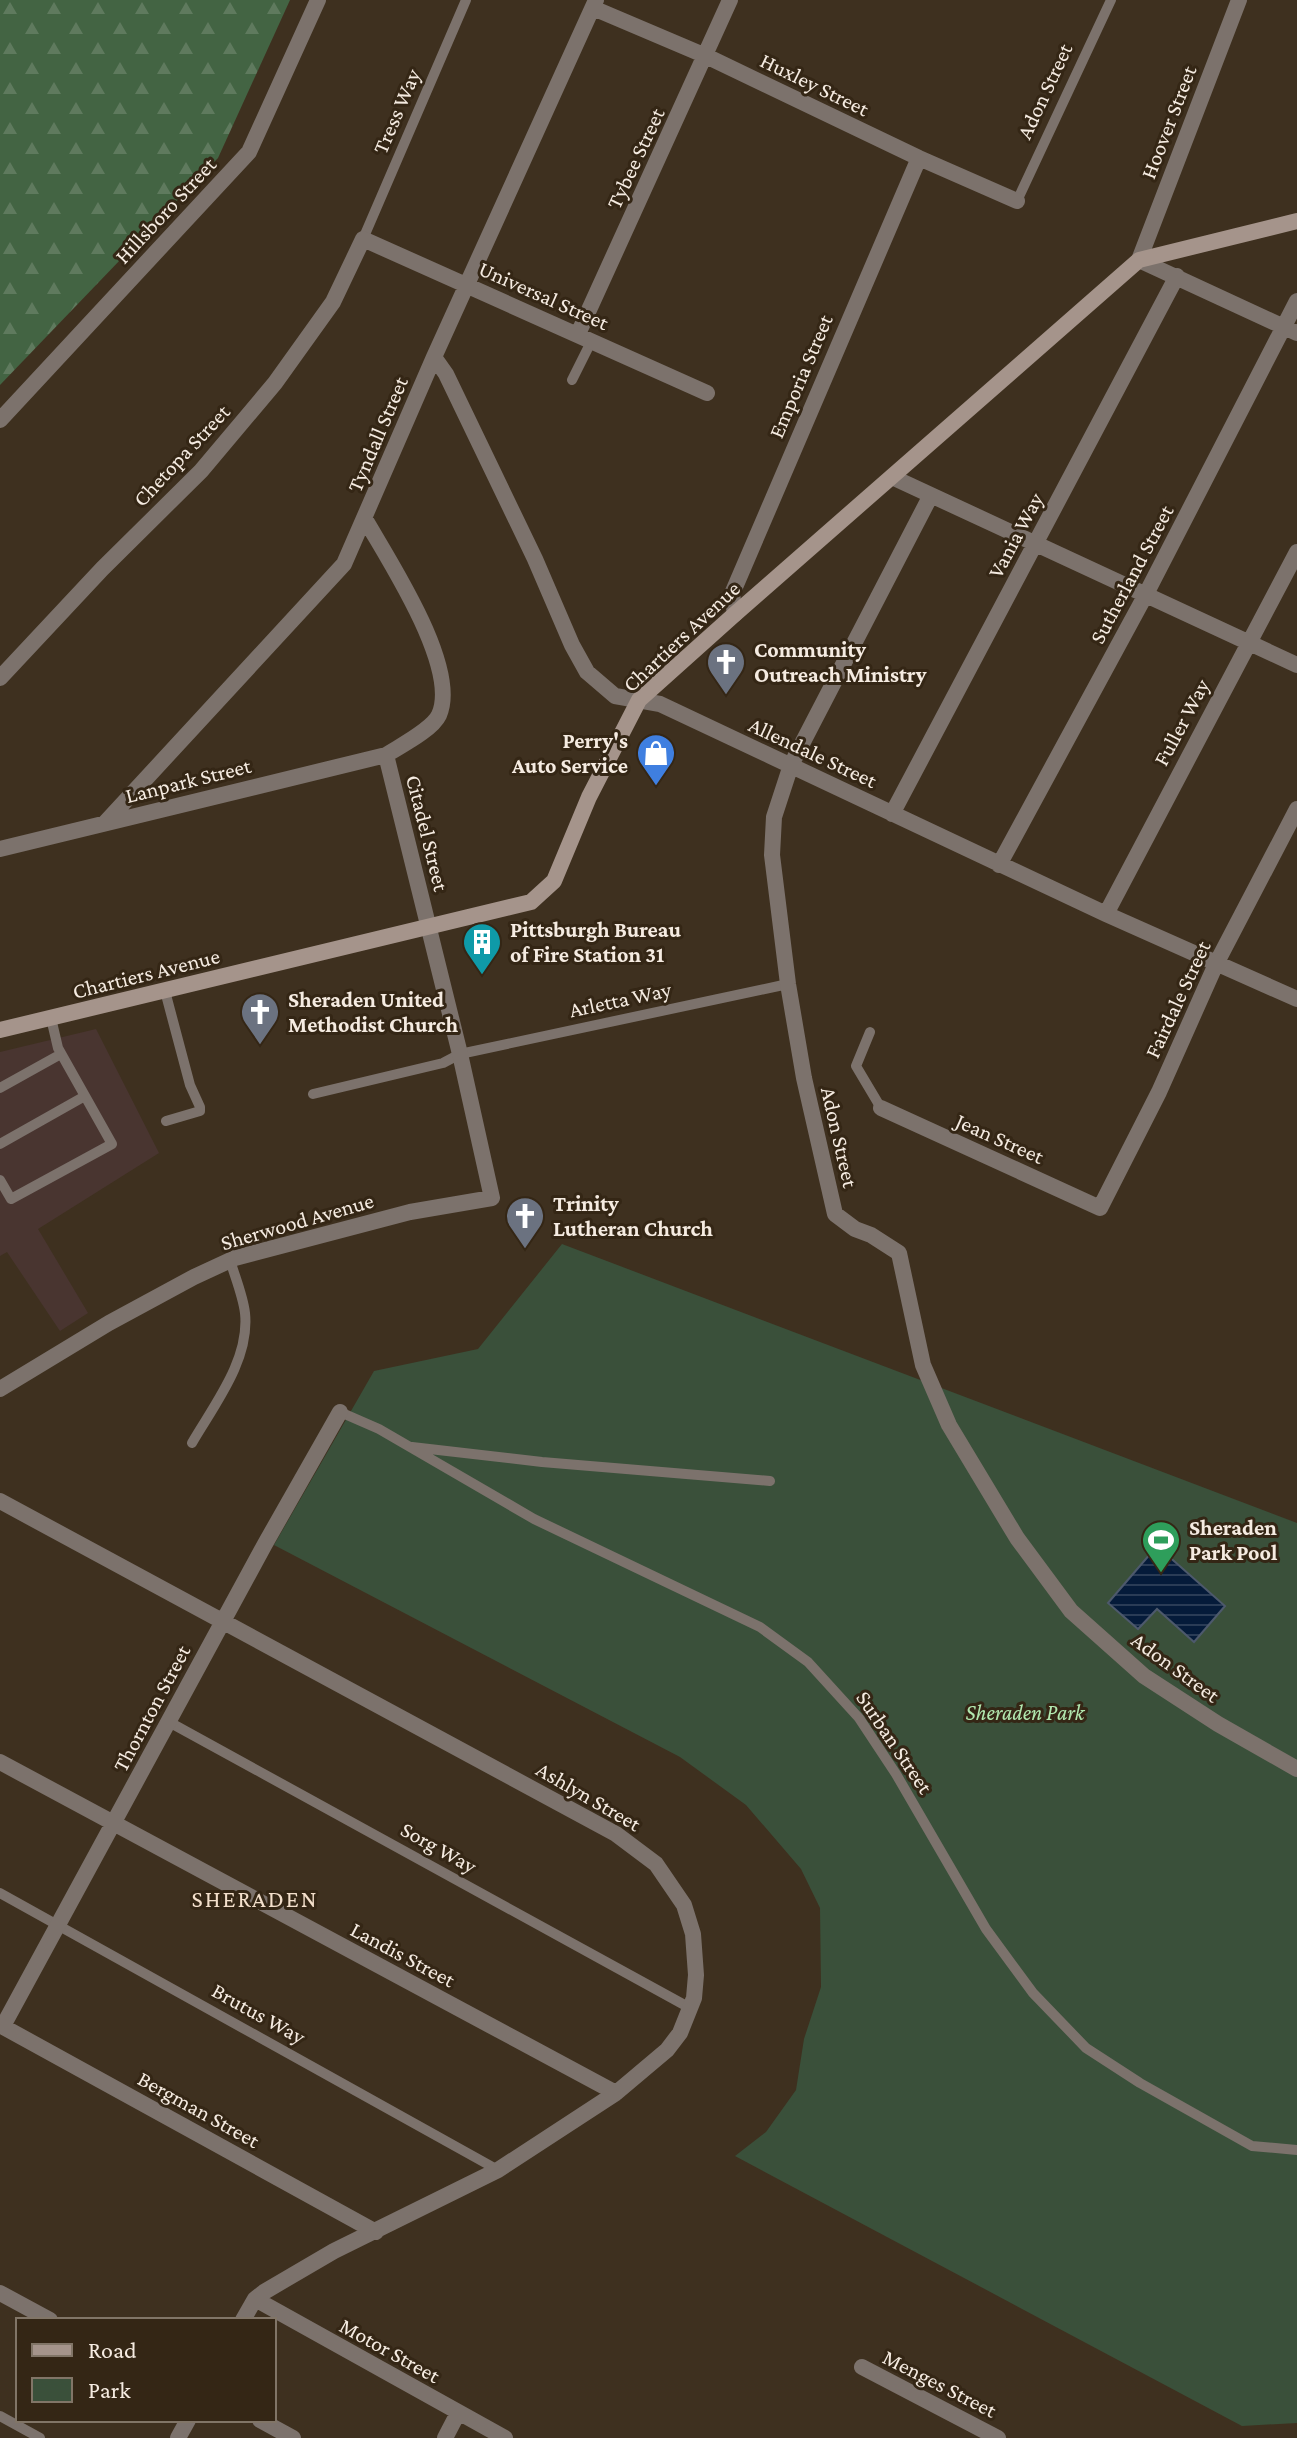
<svg xmlns="http://www.w3.org/2000/svg" width="1297" height="2438" font-family="'Crimson Pro',serif">
<defs>
<pattern id="forest-firs" width="22" height="20" patternUnits="userSpaceOnUse" patternTransform="scale(2)"><rect width="22" height="20" fill="#436443"/><path d="M5 1l3.5 6h-7zM16 11l3.5 6h-7z" fill="#5f7a5e"/></pattern>
<pattern id="water-rules" width="6" height="5" patternUnits="userSpaceOnUse" patternTransform="scale(2)"><rect width="6" height="5" fill="#051b3a"/><path d="M0 2.5h6" fill="none" stroke="#2a3c56"/></pattern>
</defs>
<rect width="100%" height="100%" fill="#3e301f"/>
<path fill="#493530" d="M96,1029L159,1153L38,1229L88,1313L60,1331L7,1252L0,1256V1052Z"/>
<path fill="#3a503a" d="M562,1244L1297,1523V2423L1242,2426L735,2156L766,2132L796,2090L804,2039L821,1987L820,1908L801,1869L746,1805L680,1757L274,1545L374,1371L478,1349Z"/>
<path fill="url(#forest-firs)" d="M0,0H290L218,158L0,385Z"/>
<path fill="url(#water-rules)" stroke="#4d596c" stroke-width="2" d="M1157,1546L1225,1606L1194,1642L1157,1609L1138,1629L1108,1603Z"/>
<g fill="none" stroke-linecap="round" stroke-linejoin="round">
<path stroke="#7c726c" stroke-width="10" d="M1017,201L1111,0
M363,239L466,0
M572,380L592,340
M165,991L190,1085L200,1107V1111L166,1121
M870,1032L856,1066L881,1108
M0,1088L61,1054
M313,1094L443,1063L460,1054L788,984
M0,1144L85,1096
M0,1180L11,1199L112,1144L58,1048L51,1018
M340,1412L379,1429L534,1519L760,1627L808,1662L859,1718L896,1774L986,1929L1033,1993L1086,2048L1140,2083L1252,2146L1297,2150
M192,1443C214,1405 250,1360 245,1313C243,1296 235,1277 230,1260
M412,1447L542,1462L770,1481
M169,1722L690,2008
M0,1893L498,2170
M0,2416L40,2438"/>
<path stroke="#7c726c" stroke-width="16" d="M1239,0L1139,260L1297,333
M593,8L706,56L919,158L1017,201
M578,334L730,0
M434,357L446,374L535,559L572,645L587,672L615,696L660,704L1106,914L1297,999
M0,420L249,152L318,0
M892,477L1297,665
M930,497L791,765L774,817L772,855L788,984L804,1078L835,1214L855,1229L871,1235L899,1253L923,1365L949,1425L1017,1538L1071,1611L1144,1676L1218,1724L1297,1769
M735,614L732,594L919,158
M0,678L102,569L201,471L275,383L333,302L363,239L707,393
M892,814L1177,276
M105,823L344,564L434,357L596,0
M0,849L386,755C400,746 432,730 439,715C460,668 389,561 365,519
M999,865L1145,596L1297,301
M1106,914L1297,552
M881,1108L1100,1208L1159,1092L1216,964L1297,809
M0,1389L109,1323L194,1277L235,1258L410,1212L492,1198L460,1054L386,755
M0,1501L616,1834L656,1864L684,1905L693,1934L696,1975L694,1998L680,2033L667,2050L616,2093L498,2170L334,2251L264,2292L255,2299L243,2320
M0,1762L616,2093
M0,2025L376,2232
M3,2026L265,1544L340,1412
M0,2293L50,2320
M255,2299L505,2438
M862,2367L998,2438
M260,2420L293,2438
M178,2438L188,2420
M445,2438L458,2413"/>
<path stroke="#a5948b" stroke-width="16" d="M0,1030L531,902L554,881L589,797L639,700L735,614L1139,260L1297,221"/>
</g>
<defs>
<symbol id="church-pin" viewBox="-11 -11 22 30"><path d="M0 17L-7.5 6A9.5 9.5 0 1 1 7.5 6Z" fill="#6b7280" stroke="#342615"/><path d="M-1.2-6h2.4v3.5h3.3v2.4h-3.3V6h-2.4V-.1h-3.3v-2.4h3.3Z" fill="#fff"/></symbol>
<symbol id="shop-pin" viewBox="-11 -11 22 30"><path d="M0 17L-7.5 6A9.5 9.5 0 1 1 7.5 6Z" fill="#3f7fe0" stroke="#342615"/><path d="M-5-2.5h2.3a2.7 3.5 0 0 1 5.4 0H5L5.5 6h-11ZM-1.5-2.5h3a1.5 2.3 0 0 0-3 0Z" fill="#fff"/></symbol>
<symbol id="building-pin" viewBox="-11 -11 22 30"><path d="M0 17L-7.5 6A9.5 9.5 0 1 1 7.5 6Z" fill="#0f9aa8" stroke="#342615"/><path d="M-4-6H4V6H1V3H-1V6H-4ZM-2.5-4.3h1.7v1.8h-1.7ZM.8-4.3h1.7v1.8H.8ZM-2.5-1h1.7V.8h-1.7ZM.8-1h1.7V.8H.8Z" fill="#fff"/></symbol>
<symbol id="stadium-pin" viewBox="-11 -11 22 30"><path d="M0 17L-7.5 6A9.5 9.5 0 1 1 7.5 6Z" fill="#2e9e5b" stroke="#342615"/><path d="M0-5a6.5 5 0 1 0 0 10a6.5 5 0 1 0 0-10ZM-3.5-1.8h7v3.6h-7Z" fill="#fff"/></symbol>
</defs>
<g fill-rule="evenodd">
<use href="#church-pin" x="704" y="640" width="44" height="60"/>
<use href="#shop-pin" x="634" y="731" width="44" height="60"/>
<use href="#building-pin" x="460" y="920" width="44" height="60"/>
<use href="#church-pin" x="238" y="990" width="44" height="60"/>
<use href="#church-pin" x="503" y="1194" width="44" height="60"/>
<use href="#stadium-pin" x="1139" y="1518" width="44" height="60"/>
</g>
<g text-anchor="middle" stroke-width="6" stroke-linejoin="round" paint-order="stroke">
<g font-size="22" fill="#f5ebe1" stroke="#342615">
<text transform="translate(815 84) rotate(26)" y="8">Huxley Street</text>
<text transform="translate(1044 91) rotate(-65)" y="8">Adon Street</text>
<text transform="translate(396 111) rotate(-67)" y="8">Tress Way</text>
<text transform="translate(1168 122) rotate(-69)" y="8">Hoover Street</text>
<text transform="translate(635 158) rotate(-65)" y="8">Tybee Street</text>
<text transform="translate(165 210) rotate(-47)" y="8">Hillsboro Street</text>
<text transform="translate(544 295) rotate(24)" y="8">Universal Street</text>
<text transform="translate(800 376) rotate(-67)" y="8">Emporia Street</text>
<text transform="translate(377 434) rotate(-67)" y="8">Tyndall Street</text>
<text transform="translate(181 455) rotate(-47)" y="8">Chetopa Street</text>
<text transform="translate(1015 535) rotate(-62)" y="8">Vania Way</text>
<text transform="translate(1131 574) rotate(-62)" y="8">Sutherland Street</text>
<text transform="translate(681 636) rotate(-43)" y="8">Chartiers Avenue</text>
<text transform="translate(1181 722) rotate(-62)" y="8">Fuller Way</text>
<text transform="translate(813 752) rotate(25)" y="8">Allendale Street</text>
<text transform="translate(188 780) rotate(-14)" y="8">Lanpark Street</text>
<text transform="translate(428 833) rotate(76)" y="8">Citadel Street</text>
<text transform="translate(146 973) rotate(-14)" y="8">Chartiers Avenue</text>
<text transform="translate(620 999) rotate(-12)" y="8">Arletta Way</text>
<text transform="translate(1177 999) rotate(-65)" y="8">Fairdale Street</text>
<text transform="translate(840 1137) rotate(77)" y="8">Adon Street</text>
<text transform="translate(1000 1138) rotate(24)" y="8">Jean Street</text>
<text transform="translate(297 1221) rotate(-16)" y="8">Sherwood Avenue</text>
<text transform="translate(1176 1667) rotate(36)" y="8">Adon Street</text>
<text transform="translate(151 1708) rotate(-62)" y="8">Thornton Street</text>
<text transform="translate(895 1742) rotate(56)" y="8">Surban Street</text>
<text transform="translate(589 1796) rotate(30)" y="8">Ashlyn Street</text>
<text transform="translate(439 1847) rotate(29)" y="8">Sorg Way</text>
<text transform="translate(403 1954) rotate(28)" y="8">Landis Street</text>
<text transform="translate(259 2013) rotate(29)" y="8">Brutus Way</text>
<text transform="translate(199 2109) rotate(29)" y="8">Bergman Street</text>
<text transform="translate(390 2350) rotate(29)" y="8">Motor Street</text>
<text transform="translate(940 2383) rotate(27)" y="8">Menges Street</text>
</g>
<g font-size="22" font-weight="bold" fill="#f5ebe1" stroke="#342615" text-anchor="start">
<text x="754" y="657">Community<tspan x="754" dy="25">Outreach Ministry</tspan></text>
<text x="628" y="748" text-anchor="end">Perry's<tspan x="628" dy="25">Auto Service</tspan></text>
<text x="510" y="937">Pittsburgh Bureau<tspan x="510" dy="25">of Fire Station 31</tspan></text>
<text x="288" y="1007">Sheraden United<tspan x="288" dy="25">Methodist Church</tspan></text>
<text x="553" y="1211">Trinity<tspan x="553" dy="25">Lutheran Church</tspan></text>
<text x="1189" y="1535">Sheraden<tspan x="1189" dy="25">Park Pool</tspan></text>
</g>
<g font-size="22" font-style="italic" fill="#b2e9b0" stroke="#342615">
<text x="1025" y="1720">Sheraden Park</text>
</g>
<g font-size="24" letter-spacing="2" fill="#f3dfcb" stroke="#342615">
<text x="255" y="1907">SHERADEN</text>
</g>
</g>
<rect x="16" y="2318" width="260" height="104" fill="#342615" stroke="#817567" stroke-width="2"/>
<rect x="32" y="2344" width="40" height="12" fill="#a5948b" stroke="#817567" stroke-width="2"/>
<text x="88" y="2358" font-size="24" fill="#f5ebe1">Road</text>
<rect x="32" y="2378" width="40" height="24" fill="#3a503a" stroke="#817567" stroke-width="2"/>
<text x="88" y="2398" font-size="24" fill="#f5ebe1">Park</text>
</svg>
